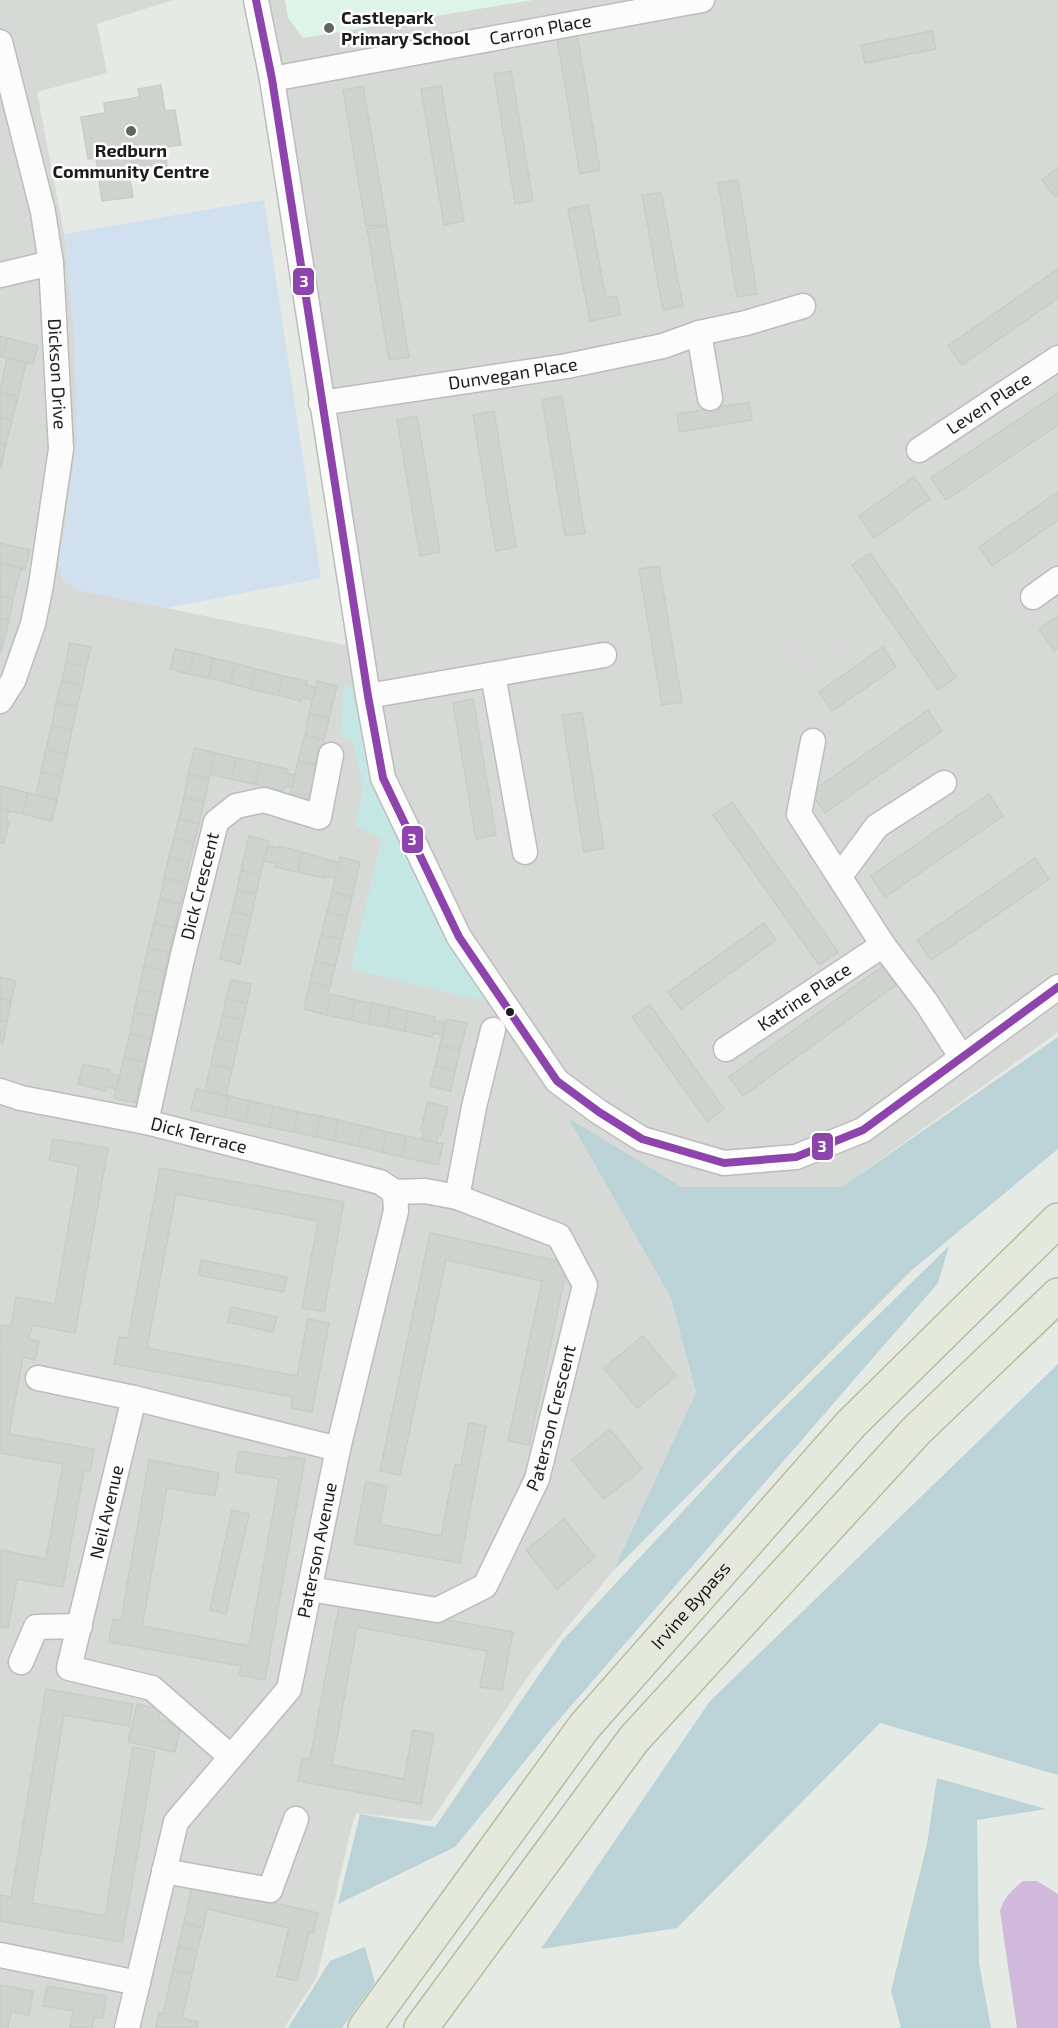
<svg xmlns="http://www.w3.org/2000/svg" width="1058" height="2028" font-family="'Exo 2',sans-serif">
<rect width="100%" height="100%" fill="#e5eae5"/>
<path fill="#d6d9d6" d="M0,0H173L97,24L107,73L37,92L64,234L75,340L77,443L59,566L63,580L78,590L346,645L272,79L256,0H1058V1032L842,1187H682L569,1120L671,1298L696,1392L613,1571L531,1672L431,1821L356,1813L350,1833L317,1977L284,2028H0Z"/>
<path fill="#dff4e8" d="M285,0H533L303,38L288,18Z"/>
<path fill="#c5e7e4" d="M344,684L361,694L368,769L412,870L489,1002L350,969L382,839L355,825L363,791L353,740L340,737Z"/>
<path fill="#bbd3d6" d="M1058,1037V1149L912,1270L613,1571L696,1392L671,1298L568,1118L682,1187H842Z
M949,1246L938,1283L551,1729L455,1847L338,1904L360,1814L435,1827L562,1641L738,1452Z
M1058,1364V1775L880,1723L677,1928L541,1949L710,1701Z
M937,1778L1046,1809L977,1820L979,1963L991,2028H901L891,1991L927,1844Z
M365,1947L375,1983L342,2028H288L330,1961Z"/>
<path fill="#d1e0ee" d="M264,200L321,578L166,608L78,590L63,580L59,566L77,443L75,339L64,234Z"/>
<path fill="#d7d9d7" d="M1029,176L1058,217V222L1034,239L1002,195Z
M836,601L857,630L803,668L783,640Z"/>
<path fill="#d1b9dc" d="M1023,1881H1037L1058,1894V2028H1017L1000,1911C1004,1897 1012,1890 1023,1881Z"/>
<path fill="#cfd3ce" stroke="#c6cdc6" stroke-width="1.5" d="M932,31L936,49L865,63L861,45Z
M577,34L600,170L580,174L557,38Z
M511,71L533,201L515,204L494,74Z
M161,85L165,111L175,110L181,145L165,147L167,167L129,173L133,197L102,201L96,158L88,159L81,117L105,113L104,103L140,97L138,89Z
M363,86L387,225L366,226L343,90Z
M441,86L464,221L444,225L421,89Z
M1058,168V195L1055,197L1042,180Z
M738,180L757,294L737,297L718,183Z
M661,192L683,306L663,310L642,195Z
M588,205L606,298L617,296L620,315L590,321L568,209Z
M387,225L409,357L389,360L367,229Z
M1058,269V298L962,365L948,346Z
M0,336L7,338L2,357L0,356Z
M7,338L38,346L33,364L2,357Z
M7,358L26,363L18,397L0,392Z
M0,392L18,397L12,420L0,418Z
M1058,393V425L946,500L931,478Z
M562,396L585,533L565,536L542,400Z
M749,402L752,420L680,432L677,414Z
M494,411L516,547L496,551L473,415Z
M417,416L440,552L420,556L397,420Z
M0,418L12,420L6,444L0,443Z
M0,443L6,444L1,467H0Z
M914,477L930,499L874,538L859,516Z
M1058,492V520L992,566L979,547Z
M0,543L30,550L25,569L0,563Z
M870,553L956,677L938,690L852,565Z
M1,563L21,568L13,599L0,596Z
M659,566L682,702L662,705L639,569Z
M0,596L13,599L9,620L0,618Z
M1058,616V648L1054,651L1039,629Z
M0,618L9,620L1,652L0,651Z
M70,643L91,647L86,667L66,662Z
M883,647L896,667L832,711L819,692Z
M175,649L194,653L189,674L170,669Z
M194,653L213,658L208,678L189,674Z
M213,658L235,663L230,683L208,678Z
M66,662L86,667L82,686L62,681Z
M235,663L256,669L251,689L230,683Z
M256,669L283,676L278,695L251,689Z
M283,676L307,681L306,685L316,688L313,700L303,697L301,701L278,695Z
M62,681L82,686L77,707L56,703Z
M317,681L337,686L329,718L309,714Z
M473,699L496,835L476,839L453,703Z
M56,703L77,707L72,730L52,725Z
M928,710L942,731L825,813L811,792Z
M582,712L604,848L584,852L562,715Z
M309,714L329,718L324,740L305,735Z
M52,725L72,730L67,754L46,749Z
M305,735L324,740L319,765L298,761Z
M195,748L215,753L209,779L188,774Z
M46,749L67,754L62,777L41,772Z
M215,753L236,758L231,779L210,774Z
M236,758L260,763L255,784L231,779Z
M298,761L319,765L310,801L290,796Z
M260,763L287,769L286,773L295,775L292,788L284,786L283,791L255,784Z
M41,772L62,777L57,800L36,795Z
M188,774L209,779L204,802L184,797Z
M0,786L28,793L23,814L0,809Z
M28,793L57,800L52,821L23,814Z
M989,794L1003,816L885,897L871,876Z
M184,797L204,802L199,824L179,819Z
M732,802L838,952L819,965L713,815Z
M0,809L9,811L6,821L9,822L4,843H0Z
M179,819L199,824L194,843L174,838Z
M249,836L269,841L260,876L241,870Z
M174,838L194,843L189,862L169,857Z
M268,846L278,848L279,846L302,852L298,872L275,867L276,864L264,861Z
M302,852L339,863L335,878L325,876V878L298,872Z
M169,857L189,862L185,883L164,878Z
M340,857L360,862L352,897L332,892Z
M1035,858L1049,879L931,960L917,940Z
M241,870L260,876L256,894L237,890Z
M164,878L185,883L180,904L160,899Z
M237,890L256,894L251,916L232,911Z
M332,892L352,897L347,917L327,912Z
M160,899L180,904L175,928L154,923Z
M232,911L251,916L246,938L226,933Z
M327,912L347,917L342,939L321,935Z
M154,923L175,928L169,953L148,948Z
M764,923L776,940L681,1009L668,992Z
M226,933L246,938L240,964L220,959Z
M321,935L342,939L335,966L315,961Z
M148,948L169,953L165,971L144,966Z
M315,961L335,966L330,987L310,982Z
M144,966L165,971L160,995L139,989Z
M883,966L896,985L743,1096L729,1077Z
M0,977L16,981L11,1001L0,999Z
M231,980L251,984L247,1003L226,998Z
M310,982L330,987L328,993L331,994L326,1015L304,1009Z
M139,989L160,995L155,1017L134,1012Z
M331,994L355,1000L351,1020L326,1015Z
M226,998L247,1003L243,1020L223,1015Z
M0,999L11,1001L7,1022L0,1020Z
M355,1000L372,1003L368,1024L351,1020Z
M372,1003L390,1007L386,1027L368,1024Z
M650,1005L724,1109L707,1121L632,1017Z
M390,1007L408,1011L405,1031L386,1027Z
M408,1011L435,1017L434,1021L445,1023L443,1035L433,1033L432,1037L405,1031Z
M134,1012L155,1017L151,1039L130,1034Z
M223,1015L243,1020L238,1043L217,1038Z
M446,1019L467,1023L460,1050L440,1045Z
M0,1020L7,1022L3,1043L0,1042Z
M130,1034L151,1039L145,1062L124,1057Z
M217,1038L238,1043L232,1069L211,1064Z
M440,1045L460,1050L455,1071L435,1066Z
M124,1057L145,1062L135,1103L114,1098Z
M83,1064L110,1070L109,1074L120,1076L116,1089L107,1087L106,1091L78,1084Z
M211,1064L232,1069L226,1096L205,1091Z
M435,1066L455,1071L451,1091L430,1086Z
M196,1089L229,1096L224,1117L191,1110Z
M229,1096L250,1101L245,1122L224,1117Z
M250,1101L273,1106L269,1127L245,1122Z
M427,1102L448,1107L441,1135L438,1134L436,1143L422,1139L423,1130H421Z
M273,1106L298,1112L294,1132L269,1127Z
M298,1112L320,1116L316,1137L294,1132Z
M320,1116L338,1120L334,1141L316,1137Z
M338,1120L363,1126L358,1146L334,1141Z
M363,1126L387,1132L382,1152L358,1146Z
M387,1132L406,1136L402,1157L382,1152Z
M406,1136L443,1144L438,1165L402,1157Z
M53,1139L108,1148L75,1333L32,1325L29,1339L39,1341L35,1360L23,1357L9,1434L94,1449L90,1472L84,1471L63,1587L17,1579L8,1628L0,1627V1550L46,1559L63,1464L0,1453V1359L2,1347H0V1325L11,1327L16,1297L55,1304L79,1166L49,1160Z
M160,1168L344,1202L324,1312L302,1308L318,1221L176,1194L147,1348L297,1376L308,1319L329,1323L312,1412L291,1408L293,1397L114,1364L119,1337L128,1338Z
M430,1233L568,1263L529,1445L508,1441L542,1281L446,1260L400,1475L380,1471Z
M201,1260L287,1277L284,1292L199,1275Z
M231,1307L277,1317L273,1332L228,1322Z
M643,1336L676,1376L637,1408L604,1368Z
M469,1423L486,1426L460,1563L354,1544L366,1482L387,1486L380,1524L441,1536L455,1464L461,1465Z
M610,1429L642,1469L604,1499L572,1460Z
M239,1451L289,1459V1456L305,1459L265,1680L239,1675L241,1666L109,1642L113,1619L121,1620L149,1460L219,1473L215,1496L167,1488L142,1626L249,1646L279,1479L235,1472Z
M232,1510L249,1514L226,1614L210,1610Z
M564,1519L595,1557L557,1589L526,1550Z
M340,1600L513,1632L502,1690L480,1687L487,1651L357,1627L332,1765L404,1779L413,1730L434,1734L421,1804L298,1781L302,1758L310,1759Z
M46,1689L133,1704L129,1726L64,1715L32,1903L105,1916L133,1747L155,1751L122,1942L0,1921V1895L11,1897Z
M137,1704L160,1709L158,1719L181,1725L175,1752L128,1742Z
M193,1881L212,1889L318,1913L313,1934L309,1932L297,1981L277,1976L289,1928L207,1909L203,1928L184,1923Z
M184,1923L203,1928L197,1951L178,1947Z
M178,1947L197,1951L192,1974L173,1970Z
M173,1970L192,1974L182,2018L198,2022L196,2028H156L159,2013L163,2014Z
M0,1985L33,1991L29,2015L11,2012L8,2028H0Z
M47,1986L106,1996L103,2018L94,2017L92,2028H70L73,2011L43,2006Z"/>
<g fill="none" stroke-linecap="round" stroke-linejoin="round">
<defs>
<g id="minor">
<path d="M256,0L272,79L368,696L383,778L459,937L557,1081L599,1112L642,1139L724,1163L796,1157L863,1130L1058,987"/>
<path id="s1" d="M0,42L43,212L51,263L61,449L41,585L33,624L13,681L0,701"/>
<path id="s2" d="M272,79L702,0"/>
<path d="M0,275L51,263"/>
<path d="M699,333L710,398"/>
<path id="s3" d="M321,403L567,366L663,346L699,333L746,323L803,306"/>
<path id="s4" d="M919,450L1058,358"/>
<path d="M1033,597L1058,579"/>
<path d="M493,675L525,852"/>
<path d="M368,696L604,655"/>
<path d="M813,741L799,814L883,945L926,1002L962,1058"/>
<path d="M840,876L877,826L944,783"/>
<path id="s5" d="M726,1049L883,945"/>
<path id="s6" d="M0,1091L21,1098L146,1122L380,1182L395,1192"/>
<path id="s7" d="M146,1122L182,959L216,822L236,806L264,800L319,817L331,755"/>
<path d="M457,1197L474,1107L493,1030"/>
<path d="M38,1378L134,1398L338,1449"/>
<path d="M134,1398L69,1668L152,1688L231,1757"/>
<path id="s8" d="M310,1589L437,1610L485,1586L537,1479L585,1285L559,1236L457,1197L425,1191L395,1192"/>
<path d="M21,1662L36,1627L80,1626"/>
<path d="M164,1871L270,1890L296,1819"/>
<path d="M0,1955L138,1983"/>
<path id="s9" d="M127,2028L176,1822L289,1689L338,1449L396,1211L395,1192"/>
</g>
<g id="highway">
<path id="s10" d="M365,2028L584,1727L851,1424L1058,1220"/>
<path d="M421,2028L634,1739L916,1431L1058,1295"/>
</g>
</defs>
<use href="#minor" stroke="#bbbdbb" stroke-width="27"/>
<use href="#highway" stroke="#b7bd9c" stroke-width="36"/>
<use href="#minor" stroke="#fbfcfb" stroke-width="24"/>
<use href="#highway" stroke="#e4e8dd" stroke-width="33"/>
<defs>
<path id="bus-1" d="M256,0L272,79L368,696L383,778L459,937L557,1081L599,1112L642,1139L724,1163L796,1157L863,1130L1058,987"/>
</defs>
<use href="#bus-1" stroke="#fff" stroke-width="12"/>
<use href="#bus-1" stroke="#8e44ad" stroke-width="8"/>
</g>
<g fill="#626462" stroke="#fff" stroke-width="2">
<circle cx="329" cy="28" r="6"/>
<circle cx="131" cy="131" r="6"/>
</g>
<circle fill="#1c1c1c" stroke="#fff" stroke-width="2" cx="510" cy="1012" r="5"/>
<g text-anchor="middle" stroke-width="5" stroke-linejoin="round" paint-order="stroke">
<g font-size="18" font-weight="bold" fill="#1c1c1c" stroke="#fff" text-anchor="start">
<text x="341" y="24">Castlepark<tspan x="341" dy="21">Primary School</tspan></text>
<text x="131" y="157" text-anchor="middle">Redburn<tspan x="131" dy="21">Community Centre</tspan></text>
</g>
<g font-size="18" fill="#1c1c1c" stroke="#fff">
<text dy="6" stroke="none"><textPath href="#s2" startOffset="273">Carron Place</textPath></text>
<text dy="6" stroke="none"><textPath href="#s1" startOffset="338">Dickson Drive</textPath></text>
<text dy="6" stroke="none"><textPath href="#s3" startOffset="194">Dunvegan Place</textPath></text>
<text dy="6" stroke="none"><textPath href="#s4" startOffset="84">Leven Place</textPath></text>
<text dy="6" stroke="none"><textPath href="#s7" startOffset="242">Dick Crescent</textPath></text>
<text dy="6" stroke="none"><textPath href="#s5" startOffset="94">Katrine Place</textPath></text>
<text dy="6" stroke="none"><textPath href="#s6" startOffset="204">Dick Terrace</textPath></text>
<text dy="6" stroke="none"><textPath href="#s8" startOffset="364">Paterson Crescent</textPath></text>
<text transform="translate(107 1512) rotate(-77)" y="6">Neil Avenue</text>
<text dy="6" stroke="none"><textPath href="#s9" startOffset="528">Paterson Avenue</textPath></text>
<text dy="6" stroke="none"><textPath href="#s10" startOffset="534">Irvine Bypass</textPath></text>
</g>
</g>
<g stroke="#fff" stroke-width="2">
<rect x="292" y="267" width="23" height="29" rx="6" fill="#8e44ad"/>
<rect x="401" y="825" width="23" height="29" rx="6" fill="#8e44ad"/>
<rect x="811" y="1132" width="23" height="29" rx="6" fill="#8e44ad"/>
</g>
<g font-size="16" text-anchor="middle" font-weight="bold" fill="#fff">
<text x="304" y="287">3</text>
<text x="412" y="845">3</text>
<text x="822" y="1152">3</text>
</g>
</svg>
